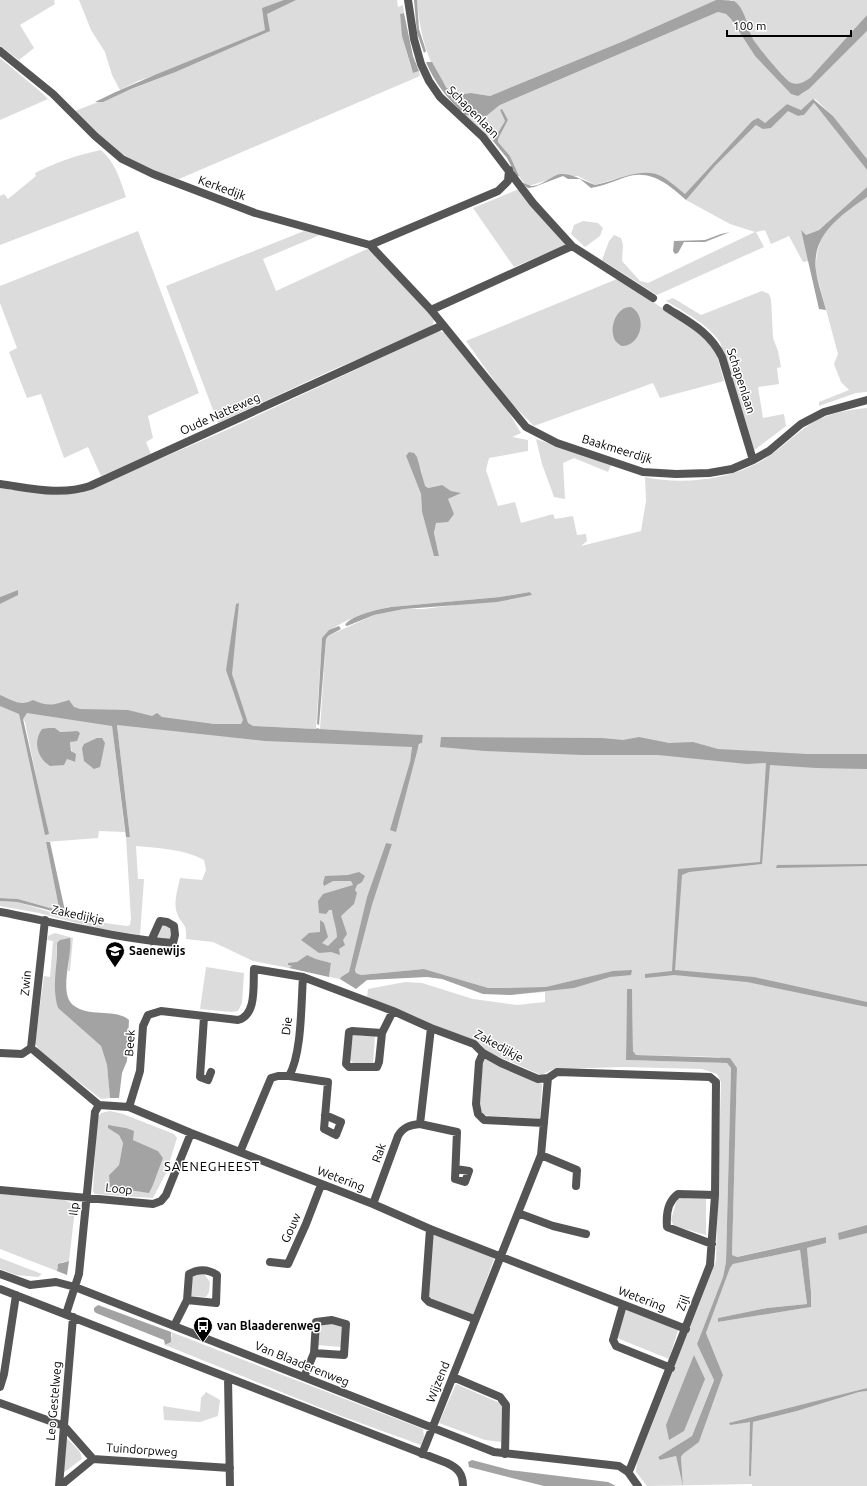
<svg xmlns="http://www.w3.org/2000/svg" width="867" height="1486" font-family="Ubuntu,sans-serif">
<rect width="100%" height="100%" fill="#fff"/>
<path fill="#dcdcdc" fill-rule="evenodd" d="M0,0H54L55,4L20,25L34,48L19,60L0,46Z
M79,0H397L398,7L403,5L404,13L400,14C402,35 406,53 413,73L419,71L420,76L179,179C152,171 124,158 103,140C93,131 84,121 75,111L173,73L182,66L138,81L120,90L112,75L105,52L91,30Z
M417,0H716L626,40L490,96L471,93L455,95C428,72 420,34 417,0Z
M732,0H867V15L810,78C804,82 797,86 790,82C785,79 756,45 753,40C746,27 746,8 732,0Z
M718,12L726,14L731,19L755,56L791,94H802L809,89L867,31V159L833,116L815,99L801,110L787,104L765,123L752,121L685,194L658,175L648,173L625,176L595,185L578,176H569L566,174L529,186L523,182L519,176L510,156L498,142V139L508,120L502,110H500L505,121L493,141L465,115C479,116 490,114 500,105Z
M0,58L42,93L48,99L0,120Z
M814,103L867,170V187L819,230L806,235L801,231L809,261L803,262L789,236L771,244L765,230L756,232L764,247L657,295L602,260L609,241L614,235L621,238L623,245L622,261L640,281L648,283L755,232L730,224L686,200L715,166L756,125L771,128L788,110L798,116L804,115Z
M101,150C115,162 120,179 126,197L0,245V196L4,194L8,199L36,176L35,173C57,162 77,155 101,150Z
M519,189L566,245L514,267L473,208Z
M867,197V392L856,393L819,406V402L849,390L841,382L834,364L838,354L816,272C814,232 837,217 867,197Z
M583,221L598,223L603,228L600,236L585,247L571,234L574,225Z
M138,231L199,393L148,416L153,438L146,442L151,454L101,476L88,447L64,458L41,394L27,398L9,352L17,348L0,303V286Z
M304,231L320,235L263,259L276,291L367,249L373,252L434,319L432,328L332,370L218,423L166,286Z
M617,279L706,336L717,356L724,381L660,398L653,383L534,426L508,400L466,341ZM614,321L639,332L632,343L619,345C612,338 613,330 614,321Z
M762,291L769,294L771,299L773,338L778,351L781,367L777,368L779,384L758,387L763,418L784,414L786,426L753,451L720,342C706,323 686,313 666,301L673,298L701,315Z
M439,331L446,333L502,401L521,433L512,437L528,440V451L489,458L486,470L498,506L515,502L521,523L553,514L555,519L573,516L577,535L586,534L587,541L581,546L641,531L646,501L645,477C681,485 726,480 758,463C778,452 793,435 812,423C828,413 848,410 867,408V1388L730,1425L750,1421L751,1476L753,1422L797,1411L859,1392L867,1391V1486H752V1484L647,1486L636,1472L637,1463L716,1261L721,1082L717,1074L702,1069L624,1067L554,1069L541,1075L486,1051L481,1044L367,997L368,989L405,982L422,983L473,999L517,1005L545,1002V992L510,995L424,969L361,975L356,973L355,970L372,905L392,844L386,843L367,898L349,972L341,977L340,979L329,977L331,963L316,959L307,955L289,968L253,961L213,942L186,939C187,921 182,927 177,913C173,903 178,888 180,878L202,880L206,870L204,860C184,849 159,848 136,846L138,879H144L140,935L95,928L39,913L0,906V901L17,902L57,914L59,917L127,926L130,925L131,919L126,837H130L117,725L112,726L125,832L99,831L98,838L46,842L59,908L57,910L18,899L0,898V604L17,595L18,590L0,597V488L55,495L81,493L222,432ZM406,456L421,469L424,486L428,488L441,485L451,491L460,493L448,499L436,522L434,533L439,556L434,555L422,512L421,494ZM530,592L532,595L424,609H404L374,615L328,636L326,639L320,729L423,735L422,743L420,744L410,762L412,747L253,726L316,729L322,638C337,621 369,611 391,607L500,597ZM19,714L25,722L48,834H45ZM55,728L59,732L76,731L70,742L74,762L67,759C61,764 54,768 46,763ZM632,989L633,1051L636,1055L719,1057L737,1068L732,1255L736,1257L826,1237V1243L807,1248L811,1292V1307L718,1322V1318L767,1308L807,1304L800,1250L733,1264L730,1268L706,1333L723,1375L699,1442L683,1454L681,1457L683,1484L676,1456L660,1460L658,1457L692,1436L714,1379L697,1344L723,1277L726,1262L731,1068L727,1063L626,1060L627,990Z
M536,439L611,465L608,472L574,458L563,463L565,499L554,497L542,464Z
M167,924L173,928V936L169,939L154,938L162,925Z
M55,933L73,938L70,971H68L69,957L57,943L55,995L58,1008L101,1046L107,1065L110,1098L101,1099L40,1052L35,1043L44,976L50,977L53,941L47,940L48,936Z
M206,967L244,973L242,1003L238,1011L231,1012L200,1009Z
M353,1035L375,1036L373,1063H353L348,1058Z
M483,1058L542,1084L540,1119L479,1115Z
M110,1111L123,1114L174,1134L177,1138L166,1173L153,1198L95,1194L93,1191L97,1119L101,1113ZM108,1126L126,1128L133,1140L158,1151L163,1158L153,1185L149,1192L109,1175L119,1165L123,1143L119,1135Z
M0,1194L63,1199L74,1205L75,1209L69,1261L62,1262L57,1267V1271L0,1249Z
M685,1198L706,1199V1235L674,1226L671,1220L677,1199Z
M433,1232L481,1251L494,1259L473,1316L427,1297Z
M0,1258L42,1274L38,1277L16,1275L0,1269Z
M204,1274L210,1282L209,1292L206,1297L190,1296L192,1278L194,1275Z
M626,1309L679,1327L669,1359L617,1338Z
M338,1323L343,1327L342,1347L317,1345L318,1328L322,1324Z
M171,1332L423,1429L424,1437L421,1445L341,1416L165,1345L168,1344L172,1336Z
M456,1384L502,1404L501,1442L485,1440L439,1423Z
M206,1392L220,1400L218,1416L200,1422L164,1420L163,1406L200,1412L201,1398Z
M66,1437L80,1452L82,1459L63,1473Z"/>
<path fill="#a3a3a3" d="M284,0H296L267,14L270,31L173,73L131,89L103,102H95C150,75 209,54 265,30L262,8Z
M414,0H417L419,29L426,51L424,53L417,33Z
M716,0C721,0 730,0 734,1C746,9 747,28 753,39C756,45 785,79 790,82C797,86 804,82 810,78L867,15V31L809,89L798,96L791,94L755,56L731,19L726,14L718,12L500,105L486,116L465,115C448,99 435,84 426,62H432L446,87L455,95L471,93L490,96L626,40Z
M404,13L413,56L419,71L413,73L402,36L400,14Z
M813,99L833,116L867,159V170L814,103L804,115L798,116L788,111L771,128L763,129L756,125L715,166L686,200C669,185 651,169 626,177C614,181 603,186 591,188L580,179H568L563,176L534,187L528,188L522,183C525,183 528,185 531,186C540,187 551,176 560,174C572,173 584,181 595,185C616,181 635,169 656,174C666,177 677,188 685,194L752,121L758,118L765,123L787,104L801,110Z
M502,109L508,120L498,139V142L510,156L519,176L517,177L507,158L493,141L505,121L500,110Z
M867,187V197C841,215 811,235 816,271C818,284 823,298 826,310L819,309L801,230L806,235L819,230Z
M730,232L705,242H684L678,253L675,254L673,251L674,241L705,240L721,234Z
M631,307C648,316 641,346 622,346C605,340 613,306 631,307Z
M409,452L414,453L417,457L425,486L428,488L442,485L451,491L461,493L448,499L454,514L448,522L436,523L434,533L439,556H434L422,512L421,494L406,456Z
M18,590V595L0,604V597Z
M530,592L532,595L497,602L404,609L374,615L347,626L345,625C351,615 380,609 391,607L500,597Z
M239,603L232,674L248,723L253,726L316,729L317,728L320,729L423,735L422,743L419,744L396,832L390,830L410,762L412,747L265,741L117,725L130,837H126L112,726L27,713L23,719L49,834L45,835L19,714L0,706V695C12,700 20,707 33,700C48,707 54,705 69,700L74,707L80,709L128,710L152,716L157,713L162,717L214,724H241L243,720L226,670L236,604Z
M339,626L341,629L328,636L326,639L319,725L317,724L322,638L329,630Z
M49,728H55L60,732L77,731L80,733L77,741L70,742L71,751L76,754L75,762L67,759L64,765L50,766C37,758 33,741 42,729Z
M441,737L602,738L623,740L639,737L669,743L693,742L718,749L807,754H867V769L816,768L770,765L762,864L689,872L682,875L675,970L754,977L867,1002V1007L747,982L674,975L645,978V974L672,971L678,869L760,862L766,763L747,764L658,755H583L485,751L440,747Z
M97,738H102L105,743L100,767L94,769L84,761L82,748L84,744Z
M46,842H50L65,911L85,917L84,919L17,902L0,901V898L18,899L57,910L59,908Z
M386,843L392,844L372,905L355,970L356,973L361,975L424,969L488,988H509L546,987L613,971L632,970L631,975L610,977L574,988L510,995L483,994L442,979L427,977L367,980L356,989L340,979L341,977L349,972L367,897Z
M867,864V866L776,868L777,865Z
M359,872L365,876L362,882L357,885L355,890L357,893L354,904L341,916L347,934L343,940L345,945L339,949L340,955L331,952L319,953L301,940L309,933L320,932V920L324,923L328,937L322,943L328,946L337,937C337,928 333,920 332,910H329L326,914L319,913L318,901L323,894L353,885L351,881H333L324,886L323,883L325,876L348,875Z
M70,938C73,956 58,992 73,1005C89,1018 116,1008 129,1020L127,1061L122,1073L119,1098H110L107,1065L101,1046L58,1008C51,987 58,965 57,943L60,940Z
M307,955L316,959L331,963L329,977L289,968L292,966L288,965V963L297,962Z
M627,989H632L633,1051L636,1055L730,1058L737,1068L732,1255L737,1257L826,1237V1243L807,1248L811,1292V1307L718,1322V1318L767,1308L807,1304L800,1250L733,1264L730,1268L706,1333L723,1375L699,1442L683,1454L681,1457L683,1486L676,1456L660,1460L658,1457L692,1436L714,1380L697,1344L723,1277L726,1262L731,1068L727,1063L626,1060Z
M108,1125L126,1128L134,1131L133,1140L158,1151L163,1158L153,1185L149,1193L110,1187L109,1175L119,1165L123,1143L119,1135L108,1128Z
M867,1225V1233L839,1240L838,1233Z
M69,1261L67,1275L57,1271L58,1264Z
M98,1305L171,1332V1342L165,1345L164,1340L96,1313L94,1311V1308Z
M694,1355L705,1379L684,1431L669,1440L666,1425Z
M867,1388V1391L859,1392L797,1411L753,1422L751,1476H749L750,1422L730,1425L729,1423Z
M472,1460L510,1470L608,1482L616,1486H544L469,1467L468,1462Z"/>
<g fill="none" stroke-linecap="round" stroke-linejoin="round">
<path stroke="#555" stroke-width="8" d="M408,0L414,39L421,64L429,81L440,97L483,137L533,203L572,246L653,298
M0,51L53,94L95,136L122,159L153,174L255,213L370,245L431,310L526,427L557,443L643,472L676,474L709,473L732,469L753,460L769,451L801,424L824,412L867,400
M370,245L498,191L508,181L509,170
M667,308C689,322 710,332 722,357L753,460
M431,310L572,246
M0,484C30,488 60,496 90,486L443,325
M0,912C58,923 114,938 173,943L175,935L174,926L167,922L160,921L151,941
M204,1017L200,1077L208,1080L211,1072
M382,1033L352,1031L349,1032L346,1064L349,1067H377L379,1062L382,1033L393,1011
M31,1048L45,920
M0,1053L22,1054L31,1048L99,1105L129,1107L191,1133L373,1204L430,1229L686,1329
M483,1053L479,1062L476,1104L478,1114L484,1120L544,1123
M289,1076L328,1082L324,1129L336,1135L341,1122L325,1115
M129,1107L140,1071L143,1026L148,1015L161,1011L238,1020C257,1015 253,985 254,969L303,977L393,1011L431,1028L474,1044L483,1053L501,1063L538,1079L548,1078L557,1072L710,1077L716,1082L715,1195L710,1265L630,1469L628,1472
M420,1124L457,1132L455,1179L465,1182L469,1171L456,1169
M240,1152L271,1078L278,1076H289C302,1054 301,1004 303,977
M541,1155L577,1170L576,1186
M0,1190L153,1204L161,1201L166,1195L191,1133
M373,1204L398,1136C403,1127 410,1125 420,1124L431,1028
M518,1213L553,1226L586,1234
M430,1229L425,1298L429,1302L474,1319
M712,1244L667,1227C666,1215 668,1201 678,1194L715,1195
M270,1262L288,1264L306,1224L321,1185
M0,1274L30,1285L56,1282L75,1287L494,1452L619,1466L628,1472L638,1486
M0,1289L447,1463C458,1468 463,1474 463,1486
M623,1305L613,1340L616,1346L671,1368
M66,1314L79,1274L95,1112L99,1105
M174,1326L187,1300L216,1303L217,1275C208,1269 198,1269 189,1274L187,1300
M304,1377L314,1353L344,1355L346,1324L332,1320L316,1322L314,1353
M453,1377L500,1397L506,1405L505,1454
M228,1378L230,1486
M0,1387L4,1374L16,1295
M0,1403L64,1426L93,1459L230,1468
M422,1454L541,1155L548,1078
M59,1486L73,1317
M60,1486L93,1459"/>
</g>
<defs>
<symbol id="school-pin" viewBox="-11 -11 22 30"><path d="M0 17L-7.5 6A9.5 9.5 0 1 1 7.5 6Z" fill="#000" stroke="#fff"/><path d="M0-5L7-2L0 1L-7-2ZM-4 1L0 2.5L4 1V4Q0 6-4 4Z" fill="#fff"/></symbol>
<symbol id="bus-pin" viewBox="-11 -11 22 30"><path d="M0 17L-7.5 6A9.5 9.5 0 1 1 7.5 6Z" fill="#000" stroke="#fff"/><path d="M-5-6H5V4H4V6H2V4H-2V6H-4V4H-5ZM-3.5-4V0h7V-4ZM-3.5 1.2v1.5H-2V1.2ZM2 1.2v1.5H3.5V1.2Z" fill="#fff"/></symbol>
</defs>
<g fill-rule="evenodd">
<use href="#school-pin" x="104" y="940" width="22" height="30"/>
<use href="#bus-pin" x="192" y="1315" width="22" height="30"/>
</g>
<g text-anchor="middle" stroke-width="3" stroke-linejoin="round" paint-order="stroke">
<g font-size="12" fill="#000" stroke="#fff">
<text transform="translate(473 112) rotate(45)" y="4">Schapenlaan</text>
<text transform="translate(222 188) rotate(20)" y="4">Kerkedijk</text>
<text transform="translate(741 381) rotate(72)" y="4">Schapenlaan</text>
<text transform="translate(220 414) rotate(-24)" y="4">Oude Natteweg</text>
<text transform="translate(617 449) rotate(17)" y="4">Baakmeerdijk</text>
<text transform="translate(78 915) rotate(12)" y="4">Zakedijkje</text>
<text transform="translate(26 983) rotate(-84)" y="4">Zwin</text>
<text transform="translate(287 1026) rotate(-83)" y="4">Die</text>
<text transform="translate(130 1043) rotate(-86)" y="4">Beek</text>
<text transform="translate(499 1046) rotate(29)" y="4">Zakedijkje</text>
<text transform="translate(379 1153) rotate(-70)" y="4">Rak</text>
<text transform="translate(341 1179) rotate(21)" y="4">Wetering</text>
<text transform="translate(119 1189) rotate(6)" y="4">Loop</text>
<text transform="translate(74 1209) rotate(-84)" y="4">Ilp</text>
<text transform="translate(291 1228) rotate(-66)" y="4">Gouw</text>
<text transform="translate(642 1299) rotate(21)" y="4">Wetering</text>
<text transform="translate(683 1303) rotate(-70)" y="4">Zijl</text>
<text transform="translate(302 1364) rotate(22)" y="4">Van Blaaderenweg</text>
<text transform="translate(438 1382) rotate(-68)" y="4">Wijzend</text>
<text transform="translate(54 1401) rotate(-85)" y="4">Leo Gestelweg</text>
<text transform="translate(142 1450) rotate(4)" y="4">Tuindorpweg</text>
</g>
<g font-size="12" font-weight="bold" fill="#000" stroke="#fff" text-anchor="start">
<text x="129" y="955">Saenewijs</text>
<text x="217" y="1330">van Blaaderenweg</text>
</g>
<g font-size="13" letter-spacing="1" fill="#000" stroke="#fff">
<text x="212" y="1171">SAENEGHEEST</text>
</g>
</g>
<path d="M727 30v6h124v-6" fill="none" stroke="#000000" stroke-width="2"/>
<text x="733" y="30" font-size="12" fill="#000000" stroke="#ffffff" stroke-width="3" paint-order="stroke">100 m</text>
</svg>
